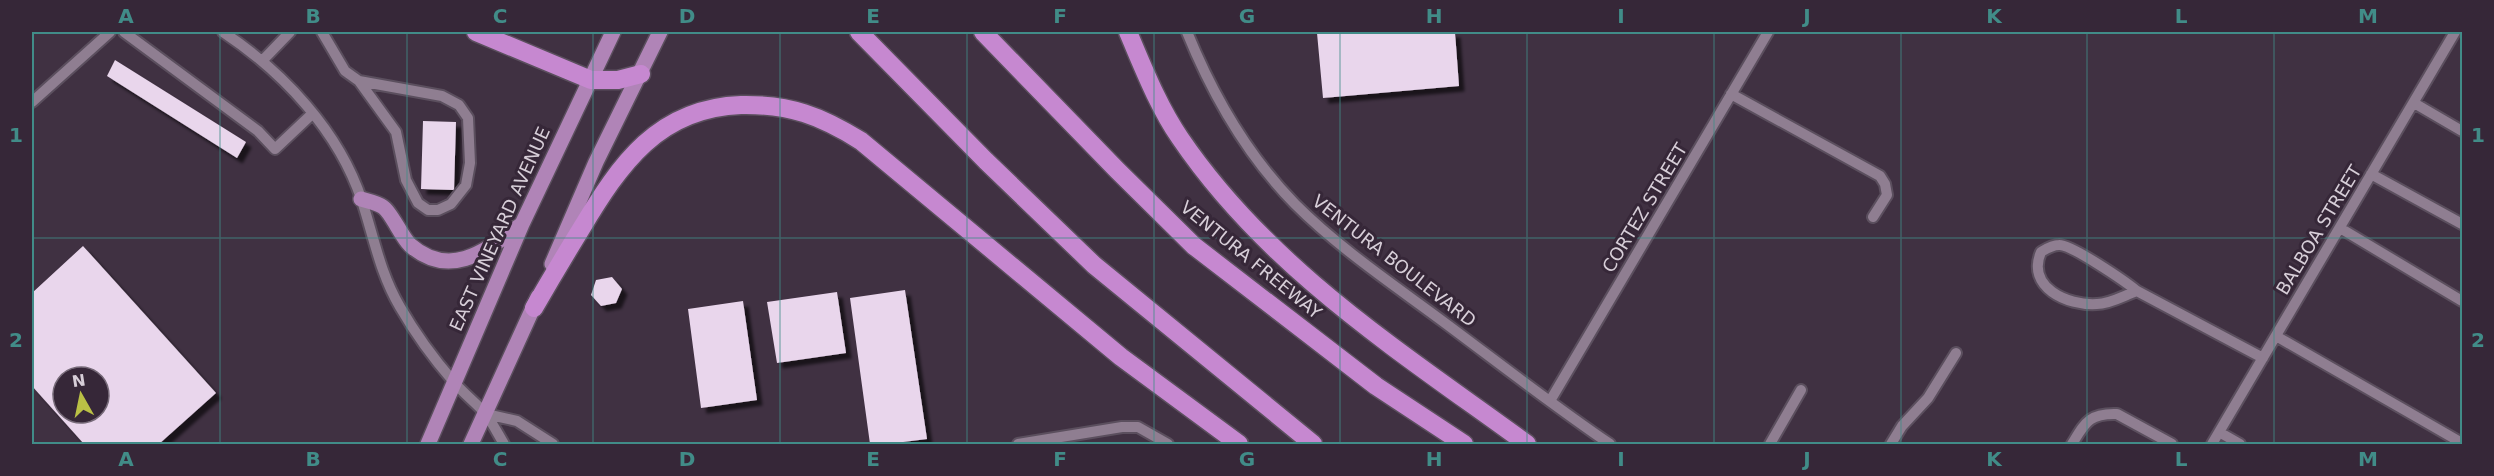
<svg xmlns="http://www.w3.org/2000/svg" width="2494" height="476" font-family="'DejaVu Sans',sans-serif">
<defs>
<filter id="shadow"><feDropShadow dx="5.5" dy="5.5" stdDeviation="1.5" flood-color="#0009"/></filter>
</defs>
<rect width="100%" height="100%" fill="#403142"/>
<path fill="#e9d6ec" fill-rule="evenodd" filter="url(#shadow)" d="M1330,32H1455L1459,86L1323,98L1317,33Z
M115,60L246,142L237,158L107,76Z
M423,121L456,122L454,190L421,189Z
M83,246L216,393L159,444H84L32,386V293ZM63,377H99V413H63Z
M612,277L622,289L616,303L601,306L591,295L596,280Z
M905,290L927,439L887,444H870L850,298Z
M837,292L846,353L777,363L767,302Z
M743,301L757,400L701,408L688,309Z"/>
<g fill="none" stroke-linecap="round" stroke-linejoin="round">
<defs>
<path id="minor" d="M124,32L258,131L275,149L312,114
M223,32C283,72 339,131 362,201C374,238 380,273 400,307C415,333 433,358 453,381C463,393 475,402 485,413C492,422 498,434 504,444
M322,32L345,71L359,81L396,132L406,180L418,203L428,210H438L451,204L466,185L470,163L468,118L459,105L442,96L359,81
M1187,32C1213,96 1246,154 1295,204C1340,249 1394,285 1445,323C1500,364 1554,406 1610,444
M263,60L290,32
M1731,94L1880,176L1885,184L1887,195L1873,217
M32,102L110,32
M2414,103L2462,131
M2371,174L2462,224
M2340,228L2462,301
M2137,291C2125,295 2110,304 2097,304C2067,306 2026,287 2041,252C2046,249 2052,245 2059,245C2071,244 2126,282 2137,291L2263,358
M2276,336L2462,443
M1550,401L1768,32
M486,414L517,421L553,444
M2219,432L2240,444
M1018,444L1122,427H1138L1168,444
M1770,444L1801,390
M1891,444L1902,426L1928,398L1956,353
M2072,444C2085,423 2089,413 2117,414L2172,444
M2212,444L2455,32"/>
<path id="major" d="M361,199C368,201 378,203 383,207C391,212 401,236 410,245C451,281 488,249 522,224
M552,264L596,162L660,32
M428,444L522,224L613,32
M471,444L538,297"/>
<path id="highway" d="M476,32L591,80H618L641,74
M859,32L986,161L1094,265L1313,444
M983,32L1117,170L1194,246L1376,386L1464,444
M1128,32C1143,67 1158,106 1180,138C1269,269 1401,352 1527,444
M534,308C549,282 565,255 581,229C620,164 658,108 741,105C790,104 821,116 861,141L1121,357L1239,444"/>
</defs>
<use href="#minor" stroke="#5b4f5e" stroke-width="14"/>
<use href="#major" stroke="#5b4f5e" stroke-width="18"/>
<use href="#highway" stroke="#5b4f5e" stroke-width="21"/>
<use href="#minor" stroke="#8f7e91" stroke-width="10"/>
<use href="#major" stroke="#b084b7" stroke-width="15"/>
<use href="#highway" stroke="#c688d0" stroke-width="18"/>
</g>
<path fill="none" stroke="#418c88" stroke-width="1.5" stroke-opacity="0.55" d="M220,32V444M407,32V444M593,32V444M780,32V444M967,32V444M1154,32V444M1340,32V444M1527,32V444M1714,32V444M1901,32V444M2087,32V444M2274,32V444M32,238H2462"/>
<g text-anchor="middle" stroke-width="6" stroke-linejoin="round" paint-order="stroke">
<g font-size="18" fill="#d7ced8" stroke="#362738">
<text transform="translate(1645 208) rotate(-59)" y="6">CORTEZ STREET</text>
<text transform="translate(500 229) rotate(-66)" y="6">EAST VINEYARD AVENUE</text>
<text transform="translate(2319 230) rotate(-59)" y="6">BALBOA STREET</text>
<text transform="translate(1251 260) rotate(39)" y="6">VENTURA FREEWAY</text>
<text transform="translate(1394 261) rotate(38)" y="6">VENTURA BOULEVARD</text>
</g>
</g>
<rect width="2494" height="476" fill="none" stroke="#362738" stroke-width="66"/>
<g transform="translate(81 395) rotate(351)"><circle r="28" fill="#362738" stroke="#766a78" stroke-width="1.5"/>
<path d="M0-4.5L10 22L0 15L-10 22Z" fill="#bac045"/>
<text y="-9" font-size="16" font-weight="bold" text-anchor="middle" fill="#d7ced8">N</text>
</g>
<rect x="33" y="33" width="2428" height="410" fill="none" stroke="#418c88" stroke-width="2"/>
<g font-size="20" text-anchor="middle" font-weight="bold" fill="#418c88">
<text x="126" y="23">A</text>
<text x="313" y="23">B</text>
<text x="500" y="23">C</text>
<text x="687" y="23">D</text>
<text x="873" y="23">E</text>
<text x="1060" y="23">F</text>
<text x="1247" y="23">G</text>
<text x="1434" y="23">H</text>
<text x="1621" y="23">I</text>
<text x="1807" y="23">J</text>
<text x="1994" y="23">K</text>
<text x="2181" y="23">L</text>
<text x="2368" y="23">M</text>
<text x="16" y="142">1</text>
<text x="2478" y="142">1</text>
<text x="16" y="347">2</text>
<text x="2478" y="347">2</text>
<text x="126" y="466">A</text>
<text x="313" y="466">B</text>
<text x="500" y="466">C</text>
<text x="687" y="466">D</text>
<text x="873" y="466">E</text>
<text x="1060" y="466">F</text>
<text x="1247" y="466">G</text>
<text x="1434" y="466">H</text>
<text x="1621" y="466">I</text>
<text x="1807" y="466">J</text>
<text x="1994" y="466">K</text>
<text x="2181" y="466">L</text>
<text x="2368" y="466">M</text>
</g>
</svg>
